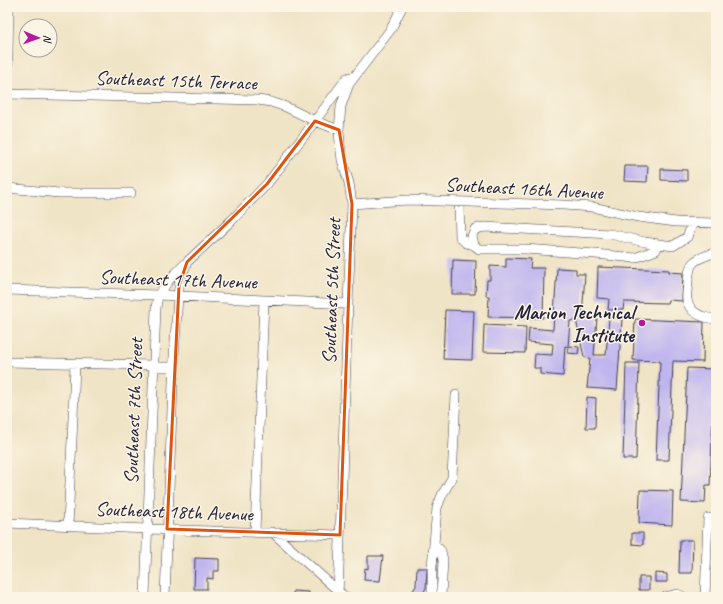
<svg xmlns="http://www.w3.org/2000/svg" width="723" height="604" font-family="Caveat,sans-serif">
<rect width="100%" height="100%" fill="#fcf5e5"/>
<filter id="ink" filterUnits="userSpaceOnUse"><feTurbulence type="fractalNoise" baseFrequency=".025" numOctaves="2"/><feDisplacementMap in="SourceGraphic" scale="8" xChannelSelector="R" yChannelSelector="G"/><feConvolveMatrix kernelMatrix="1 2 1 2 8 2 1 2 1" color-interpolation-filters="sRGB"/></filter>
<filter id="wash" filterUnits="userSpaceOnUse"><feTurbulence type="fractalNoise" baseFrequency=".012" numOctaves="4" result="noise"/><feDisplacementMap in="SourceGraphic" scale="16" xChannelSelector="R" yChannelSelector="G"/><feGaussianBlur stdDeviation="0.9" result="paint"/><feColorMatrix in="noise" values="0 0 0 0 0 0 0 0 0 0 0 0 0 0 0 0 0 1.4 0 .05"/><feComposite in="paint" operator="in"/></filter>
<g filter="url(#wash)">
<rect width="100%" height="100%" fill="#f0e4c6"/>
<g id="blocks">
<path fill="#c0b6ef" d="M625,166H648L647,182L624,181Z
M661,169L687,170V181L661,180Z
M506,258L531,259L530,268H544L543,318L488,317L489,296H486L487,280H490V266L506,267Z
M453,260L476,261L475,294H452Z
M598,267L669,270V272L683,273L682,301L668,300L667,303L624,302L623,310H608L609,299L597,298Z
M557,268L576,269V274H585L582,317L597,318L594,355H606L609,318L622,319L617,390L587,388L590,358L584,357L576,320L570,321L568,347L565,346L563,376L540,374V368H534L535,354L552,355L553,344L528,342L529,328L553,330Z
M445,310L474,311L472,360L443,359Z
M635,319L704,322L703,362L673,361L669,460H656L660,361L633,360Z
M484,325L526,327L525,353L483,352Z
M569,346L579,347L578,354L568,353Z
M626,363H639L636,459H623Z
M687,368L715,369L710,485H706L705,503L681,502Z
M587,397L596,398L595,428H586Z
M640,490L673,491L672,525L639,523Z
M632,533H643V545L632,544Z
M680,540H693L692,573H679Z
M368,556H383L380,581L364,580L365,568L368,569Z
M195,558L219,559V571H213V579L207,578V589H194Z
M417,568H427L426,588L421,597H409L416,586Z
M655,573L667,574V582H655Z
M639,577H649V590H639Z
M293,591L309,592L308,597H293Z
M391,594H395L400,597H390Z"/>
</g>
</g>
<g filter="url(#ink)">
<use href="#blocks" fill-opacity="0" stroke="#413f50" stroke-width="1"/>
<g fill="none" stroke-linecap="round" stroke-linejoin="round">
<defs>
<path id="minor" d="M7,93L9,7
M7,94L258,100L271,102L286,107L315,121L339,130
M7,188L59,193H131
M459,202L460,237L466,243L474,245
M352,204L407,200L563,205L592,207L638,217L676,222L716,223
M658,244L656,250L635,258L595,254L525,249H479L474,245L472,236L475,229L485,227L610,234L645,242L673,246L687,237L693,223
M716,252C709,255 698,257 693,263C689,267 689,275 688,281C688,286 686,294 687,300C690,314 704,318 716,319
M7,290L158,295L348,304
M7,362L153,365L159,367H174
M7,523L147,529L340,535
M68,525L73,418L75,363
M255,532L264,300
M272,532L345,597
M434,544L441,551L443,560L441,597
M145,597L156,308L158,295L170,279L187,262L231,221L267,184L303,137L347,78L350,77
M165,597L174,356L178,296L180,279L186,265
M338,597L348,304L352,204L349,183L342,160L340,144L339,130L341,106L349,84L391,29L402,7
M432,597V567L437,508L442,495L452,478L456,395
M665,597L677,594L684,597
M705,597L708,518H716"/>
</defs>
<use href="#minor" stroke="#413f50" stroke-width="10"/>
<use href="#minor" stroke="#fff" stroke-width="9"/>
</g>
</g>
<path fill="none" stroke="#de560e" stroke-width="3" stroke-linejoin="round" d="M315,121L339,130L352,204L340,535L167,529L179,286L187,262L267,184Z"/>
<circle fill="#b5179e" stroke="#fcf5e5" stroke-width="1.5" cx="642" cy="323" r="4"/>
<g text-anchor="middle" stroke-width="3" stroke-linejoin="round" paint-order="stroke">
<g font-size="20" fill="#22223b" stroke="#fcf5e5">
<text transform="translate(176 80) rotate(2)" y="7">Southeast 15th Terrace</text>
<text transform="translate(524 188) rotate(3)" y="7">Southeast 16th Avenue</text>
<text transform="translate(178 279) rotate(2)" y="7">Southeast 17th Avenue</text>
<text transform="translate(331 291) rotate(-88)" y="7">Southeast 5th Street</text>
<text transform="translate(133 411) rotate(-88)" y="7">Southeast 7th Street</text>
<text transform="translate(174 511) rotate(2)" y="7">Southeast 18th Avenue</text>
</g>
<g font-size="20" font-weight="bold" fill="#22223b" stroke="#fcf5e5" text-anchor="end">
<text x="634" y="319">Marion Technical<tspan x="634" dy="23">Institute</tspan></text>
</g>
</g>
<rect width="723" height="604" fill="none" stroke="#fcf5e5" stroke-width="24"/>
<g transform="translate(38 38) rotate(92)"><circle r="19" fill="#fcf5e5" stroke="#a5a1a1"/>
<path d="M0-3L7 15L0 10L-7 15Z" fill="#b5179e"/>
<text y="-6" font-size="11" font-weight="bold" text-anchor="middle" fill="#22223b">N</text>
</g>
</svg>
